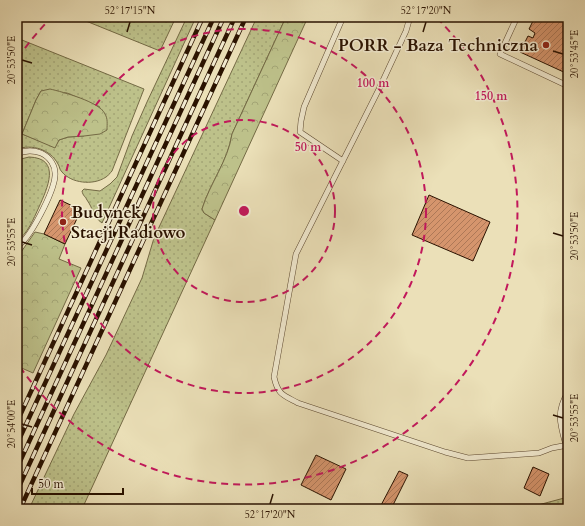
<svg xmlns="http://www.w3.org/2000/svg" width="585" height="526" font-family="Cardo,serif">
<defs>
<pattern id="green-dots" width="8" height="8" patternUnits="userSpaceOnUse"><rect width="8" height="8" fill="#bdc18a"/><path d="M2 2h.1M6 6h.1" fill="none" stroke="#a3a575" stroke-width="1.8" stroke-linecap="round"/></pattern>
<pattern id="forest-crowns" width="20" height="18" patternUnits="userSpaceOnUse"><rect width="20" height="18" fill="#bdc18a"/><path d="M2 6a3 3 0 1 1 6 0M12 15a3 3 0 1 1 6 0" fill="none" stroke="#a3a575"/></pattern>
<pattern id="building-hatch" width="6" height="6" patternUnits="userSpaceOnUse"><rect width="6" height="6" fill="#d5956d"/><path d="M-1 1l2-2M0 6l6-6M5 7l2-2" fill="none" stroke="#ad7857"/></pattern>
</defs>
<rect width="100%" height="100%" fill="#ebe0b8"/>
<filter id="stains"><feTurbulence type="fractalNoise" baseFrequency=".005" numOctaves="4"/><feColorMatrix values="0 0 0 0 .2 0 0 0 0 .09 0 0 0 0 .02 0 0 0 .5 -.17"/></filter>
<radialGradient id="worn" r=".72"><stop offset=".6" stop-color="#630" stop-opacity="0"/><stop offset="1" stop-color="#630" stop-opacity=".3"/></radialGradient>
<path fill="url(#green-dots)" stroke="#746a45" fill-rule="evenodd" d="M76,17H176L160,51Z
M187,17H196L102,223C93,217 93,208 87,200C85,196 83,196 82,191L84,189L100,191L110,184L117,177L132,136L147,102Z
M257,17H286L232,134C228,161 210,183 202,209L204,213L215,220L82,509H29L74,414L106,355L142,278L154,238Z
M17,38L144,89L112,171C110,173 108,176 106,177C93,186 71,183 62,172C59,169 60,167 58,164C50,149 32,144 17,149ZM41,91L67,93L100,107L84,136L68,137L59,140L55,147L22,134L36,100Z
M29,157C62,158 47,189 39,207C33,220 28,233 17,241V163L21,159Z
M568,497V509H523Z"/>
<path fill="url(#forest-crowns)" stroke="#746a45" d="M286,17H308L215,220L204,213L202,209C210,183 228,161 232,134Z
M50,89C63,92 100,102 105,114C108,119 107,124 107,130L100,134L84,136L68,137L59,140L55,148L22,134L36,100L41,91Z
M35,232L44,234L65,244L59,259L81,268L33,373L17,366V255H19Z"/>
<path fill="url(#building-hatch)" stroke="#2a1200" d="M535,17H568V74L520,52L528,36L533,38L535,33L529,29Z
M429,195L490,222L473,261L412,235Z
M60,200L81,210L65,244L44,234Z
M316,455L346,469L331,500L301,485Z
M533,467L549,474L540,496L524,488Z
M399,471L408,475L391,509H379Z"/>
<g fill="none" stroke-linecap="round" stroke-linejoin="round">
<defs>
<path id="service" d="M410,17L406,31L379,89L296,254L274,377C278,395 283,395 298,403L445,452L468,458L539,453L552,448L568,445
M517,17L500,54L568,86
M17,154C25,150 33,150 41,153C50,157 56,166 55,176C54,191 30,240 17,246
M343,161L300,132L301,121L304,107L343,17
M566,445C560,424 556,412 568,392"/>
</defs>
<use href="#service" stroke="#5a462e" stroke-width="6"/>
<use href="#service" stroke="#f2ebd1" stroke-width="5"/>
<defs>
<path id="rail" d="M17,422L203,17
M17,444L214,17
M17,468L224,17
M17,491L235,17
M20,509L246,17"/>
</defs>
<use href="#rail" stroke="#2a1200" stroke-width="4.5"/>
<use href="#rail" stroke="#f2ebd1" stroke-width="3" stroke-dasharray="9" stroke-linecap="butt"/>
</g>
<path fill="none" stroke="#2a1200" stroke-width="1.5" d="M127,32L130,22M423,32L426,22M553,51L563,54M22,60L32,63M553,233L563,236M22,242L32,245M553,415L563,418M22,424L32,427M270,504L273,494"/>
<g fill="none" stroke="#c2185b" stroke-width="2" stroke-dasharray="7 5">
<circle cx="244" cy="211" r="91"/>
<circle cx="244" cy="211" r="182"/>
<path d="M18 58A273 273 0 0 1 51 18M437 18A273 273 0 1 1 18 364"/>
</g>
<g fill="#8f2418" stroke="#f2ebd1" stroke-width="1.5">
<circle cx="546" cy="45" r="4"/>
<circle cx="63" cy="222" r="4"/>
</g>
<g text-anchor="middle" stroke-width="3" stroke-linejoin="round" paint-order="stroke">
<g font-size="17" font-weight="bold" fill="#2a1200" stroke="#f2ebd1" text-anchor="end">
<text x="538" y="51">PORR - Baza Techniczna</text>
<text x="71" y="218" text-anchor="start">Budynek<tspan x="71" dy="20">Stacji Radiowo</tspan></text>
</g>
</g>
<circle cx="244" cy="211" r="6" fill="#c2185b" stroke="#f2ebd1" stroke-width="2"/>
<g font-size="12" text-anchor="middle" font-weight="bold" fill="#c2185b" stroke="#f2ebd1" stroke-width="3" stroke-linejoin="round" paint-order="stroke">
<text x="373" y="87">100 m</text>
<text x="491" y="100">150 m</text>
<text x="308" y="151">50 m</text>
</g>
<rect width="585" height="526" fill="none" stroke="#ebe0b8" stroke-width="44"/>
<path d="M32 488v6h91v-6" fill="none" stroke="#2a1200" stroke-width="2"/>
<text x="38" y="488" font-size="12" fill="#2a1200" stroke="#f2ebd1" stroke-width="3" paint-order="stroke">50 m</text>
<rect x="22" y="22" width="541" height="482" fill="none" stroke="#2a1200" stroke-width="1.5"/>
<g font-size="10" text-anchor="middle" fill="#2a1200">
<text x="130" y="14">52°17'15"N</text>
<text x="426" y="14">52°17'20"N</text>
<text transform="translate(574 54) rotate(-90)" y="4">20°53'45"E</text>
<text transform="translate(11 60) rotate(-90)" y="4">20°53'50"E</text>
<text transform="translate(574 236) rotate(-90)" y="4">20°53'50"E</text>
<text transform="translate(11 242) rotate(-90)" y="4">20°53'55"E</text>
<text transform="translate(574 418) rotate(-90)" y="4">20°53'55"E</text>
<text transform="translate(11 424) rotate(-90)" y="4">20°54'00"E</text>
<text x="270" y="518">52°17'20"N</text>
</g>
<rect width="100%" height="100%" filter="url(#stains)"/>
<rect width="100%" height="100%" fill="url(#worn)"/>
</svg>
